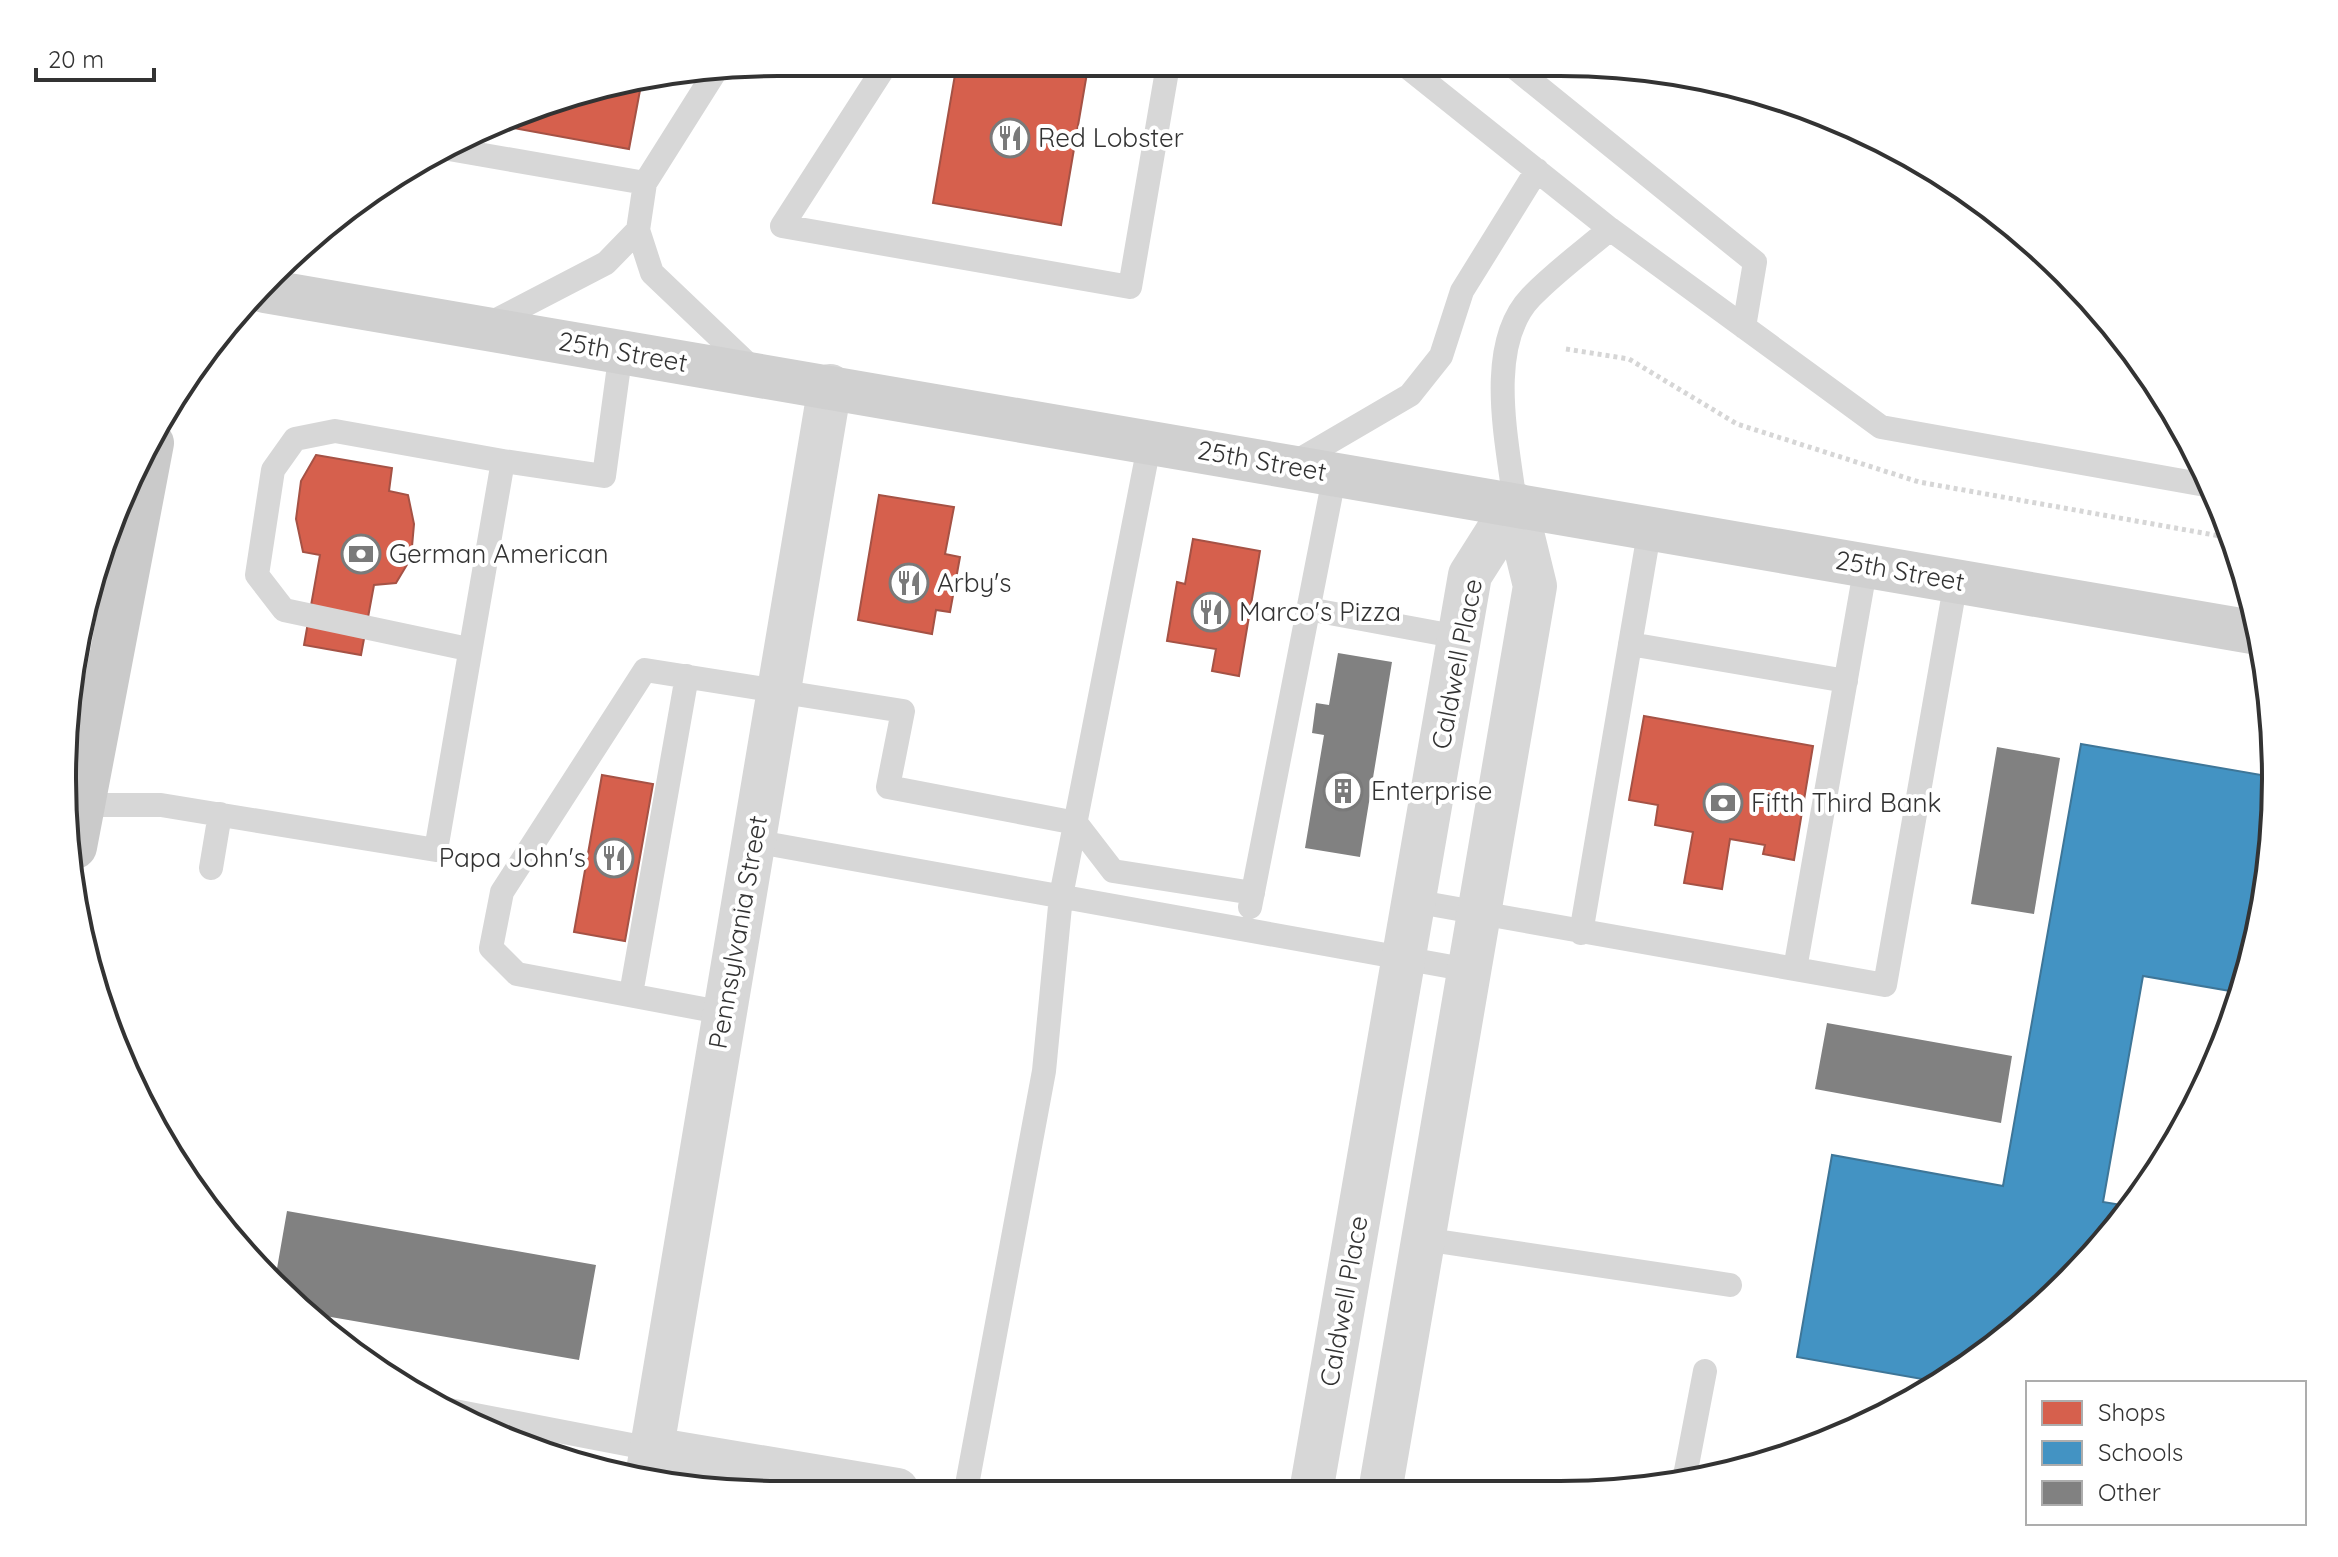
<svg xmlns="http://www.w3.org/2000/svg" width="2338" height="1557" font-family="Quicksand,sans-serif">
<rect width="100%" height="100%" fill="#fff"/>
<path fill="#d6604d" stroke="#a55245" stroke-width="2" d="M957,63L1032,64L1087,73L1061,225L933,203Z
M641,85L629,149L497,125L549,100Z
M316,455L392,468L389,491L408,495L414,524L411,558L396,583L374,585L361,655L304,645L320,555L303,552L296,519L301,481Z
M879,495L954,507L945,554L960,557L950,612L936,610L932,634L858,620Z
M1193,539L1260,551L1239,676L1212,671L1216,649L1167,641L1177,582L1185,584Z
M1644,716L1813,746L1794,860L1763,854L1765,845L1730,839L1722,889L1684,883L1693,832L1655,825L1658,805L1629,800Z
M602,775L653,784L625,941L574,932Z"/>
<path fill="#4393c3" stroke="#3e7698" stroke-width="2" d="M2081,744L2273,777L2270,872L2242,993L2143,976L2103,1202L2128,1206L2127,1210L2098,1251L1995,1347L1939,1382L1797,1357L1832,1155L2003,1186Z"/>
<path fill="#818181" d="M1338,653L1392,662L1360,857L1305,848L1324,735L1312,733L1316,703L1329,705Z
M1997,747L2060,758L2034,914L1971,904Z
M1827,1023L2012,1056L2001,1123L1815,1089Z
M287,1211L596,1265L579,1360L302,1312L275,1280Z"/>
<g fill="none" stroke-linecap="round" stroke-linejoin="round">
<path stroke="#d6d6d6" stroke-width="5" stroke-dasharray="4 4" stroke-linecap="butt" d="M1566,349L1629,359L1737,424L1919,482L2231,538"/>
<path stroke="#d7d7d7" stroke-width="24" d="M887,63L782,226L1130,287L1168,65
M1406,66L1610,229L1881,427L2211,486
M1514,67L1755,262L1744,327
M715,72L645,183L638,230L652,273L755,371
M449,149L645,183
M485,326L606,263L638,230
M1292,464L1410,395L1441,356L1462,291L1537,170
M1515,504C1508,444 1484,346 1531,297C1555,272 1584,251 1610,229
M1308,609L1459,637
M1630,644L1846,681
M468,649L284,610L257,575L273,470L295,439L335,431L503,461
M81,805H161L436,850L503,461L604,476L621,351
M753,841L1469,970
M211,868L220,814
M1413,901L1885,985L1956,581
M1250,907L1335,473
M1581,933L1650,527
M1795,969L1866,565
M631,994L687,676
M725,1013L517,974L491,948L502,892L645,670L903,711L888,787L1076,823L1113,871L1253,893
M1423,1239L1730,1285
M444,1409L652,1449
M1684,1481L1705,1371
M966,1490L1044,1071L1061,896L1150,441"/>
<path stroke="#d7d7d7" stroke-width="44" d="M652,1449L897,1490
M647,1477L830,386
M1311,1492L1470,575L1515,504
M1380,1492L1535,586L1515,504"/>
<path stroke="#d0d0d0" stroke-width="44" d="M265,291L2258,633"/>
<path stroke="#cacaca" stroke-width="44" d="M75,847L152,443"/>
</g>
<defs>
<symbol id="restaurant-ring" viewBox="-11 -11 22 22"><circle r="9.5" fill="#fff" stroke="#7a7a7a" stroke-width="1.5"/><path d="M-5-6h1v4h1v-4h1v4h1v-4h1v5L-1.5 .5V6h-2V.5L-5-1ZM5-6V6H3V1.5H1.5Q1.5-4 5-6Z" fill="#7a7a7a"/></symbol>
<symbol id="bank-ring" viewBox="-11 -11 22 22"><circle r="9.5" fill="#fff" stroke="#7a7a7a" stroke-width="1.5"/><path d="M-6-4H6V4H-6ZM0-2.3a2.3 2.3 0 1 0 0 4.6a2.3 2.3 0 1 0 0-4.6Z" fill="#7a7a7a"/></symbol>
<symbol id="building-ring" viewBox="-11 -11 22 22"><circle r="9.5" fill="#fff" stroke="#7a7a7a" stroke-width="1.5"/><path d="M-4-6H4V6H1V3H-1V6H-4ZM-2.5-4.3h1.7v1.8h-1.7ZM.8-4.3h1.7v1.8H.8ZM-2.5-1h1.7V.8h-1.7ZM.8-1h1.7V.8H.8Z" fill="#7a7a7a"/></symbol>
</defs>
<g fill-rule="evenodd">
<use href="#restaurant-ring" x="988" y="116" width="44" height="44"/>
<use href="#bank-ring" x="339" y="532" width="44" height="44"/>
<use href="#restaurant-ring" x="887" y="561" width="44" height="44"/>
<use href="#restaurant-ring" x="1189" y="590" width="44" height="44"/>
<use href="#building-ring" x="1321" y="769" width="44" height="44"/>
<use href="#bank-ring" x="1701" y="781" width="44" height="44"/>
<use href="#restaurant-ring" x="592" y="836" width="44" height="44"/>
</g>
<g text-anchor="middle" stroke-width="8" stroke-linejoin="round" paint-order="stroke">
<g font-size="26" fill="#333" stroke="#fff" text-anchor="start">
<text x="1038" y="147">Red Lobster</text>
<text x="389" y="563">German American</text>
<text x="937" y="592">Arby's</text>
<text x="1239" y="621">Marco's Pizza</text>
<text x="1371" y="800">Enterprise</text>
<text x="1751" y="812">Fifth Third Bank</text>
<text x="586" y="867" text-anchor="end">Papa John's</text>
</g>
<g font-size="26" fill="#333" stroke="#fff">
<text transform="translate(623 352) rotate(10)" y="9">25th Street</text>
<text transform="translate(1262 461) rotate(10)" y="9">25th Street</text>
<text transform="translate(1900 571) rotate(10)" y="9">25th Street</text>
<text transform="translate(1457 664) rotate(-79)" y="9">Caldwell Place</text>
<text transform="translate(738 932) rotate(-80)" y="9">Pennsylvania Street</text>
<text transform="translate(1344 1301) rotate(-80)" y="9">Caldwell Place</text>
</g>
</g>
<path d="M0 0H2338V1557H0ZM778 76H1560A702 702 0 0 1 2262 778V779A702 702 0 0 1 1560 1481H778A702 702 0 0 1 76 779V778A702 702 0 0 1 778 76Z" fill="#fff" fill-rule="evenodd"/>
<path fill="none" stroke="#333" stroke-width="4" d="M778 76H1560A702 702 0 0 1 2262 778V779A702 702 0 0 1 1560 1481H778A702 702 0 0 1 76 779V778A702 702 0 0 1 778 76Z"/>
<rect x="2026" y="1381" width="280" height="144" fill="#ffffff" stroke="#adadad" stroke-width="2"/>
<rect x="2042" y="1401" width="40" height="24" fill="#d6604d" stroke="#adadad" stroke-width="2"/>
<text x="2098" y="1421" font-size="24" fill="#333333">Shops</text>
<rect x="2042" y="1441" width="40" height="24" fill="#4393c3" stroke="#adadad" stroke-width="2"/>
<text x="2098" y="1461" font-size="24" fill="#333333">Schools</text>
<rect x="2042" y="1481" width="40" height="24" fill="#818181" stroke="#adadad" stroke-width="2"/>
<text x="2098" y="1501" font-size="24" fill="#333333">Other</text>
<path d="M36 68v12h118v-12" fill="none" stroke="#333333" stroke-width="4"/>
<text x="48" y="68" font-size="24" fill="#333333" stroke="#ffffff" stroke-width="6" paint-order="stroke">20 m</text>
</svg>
